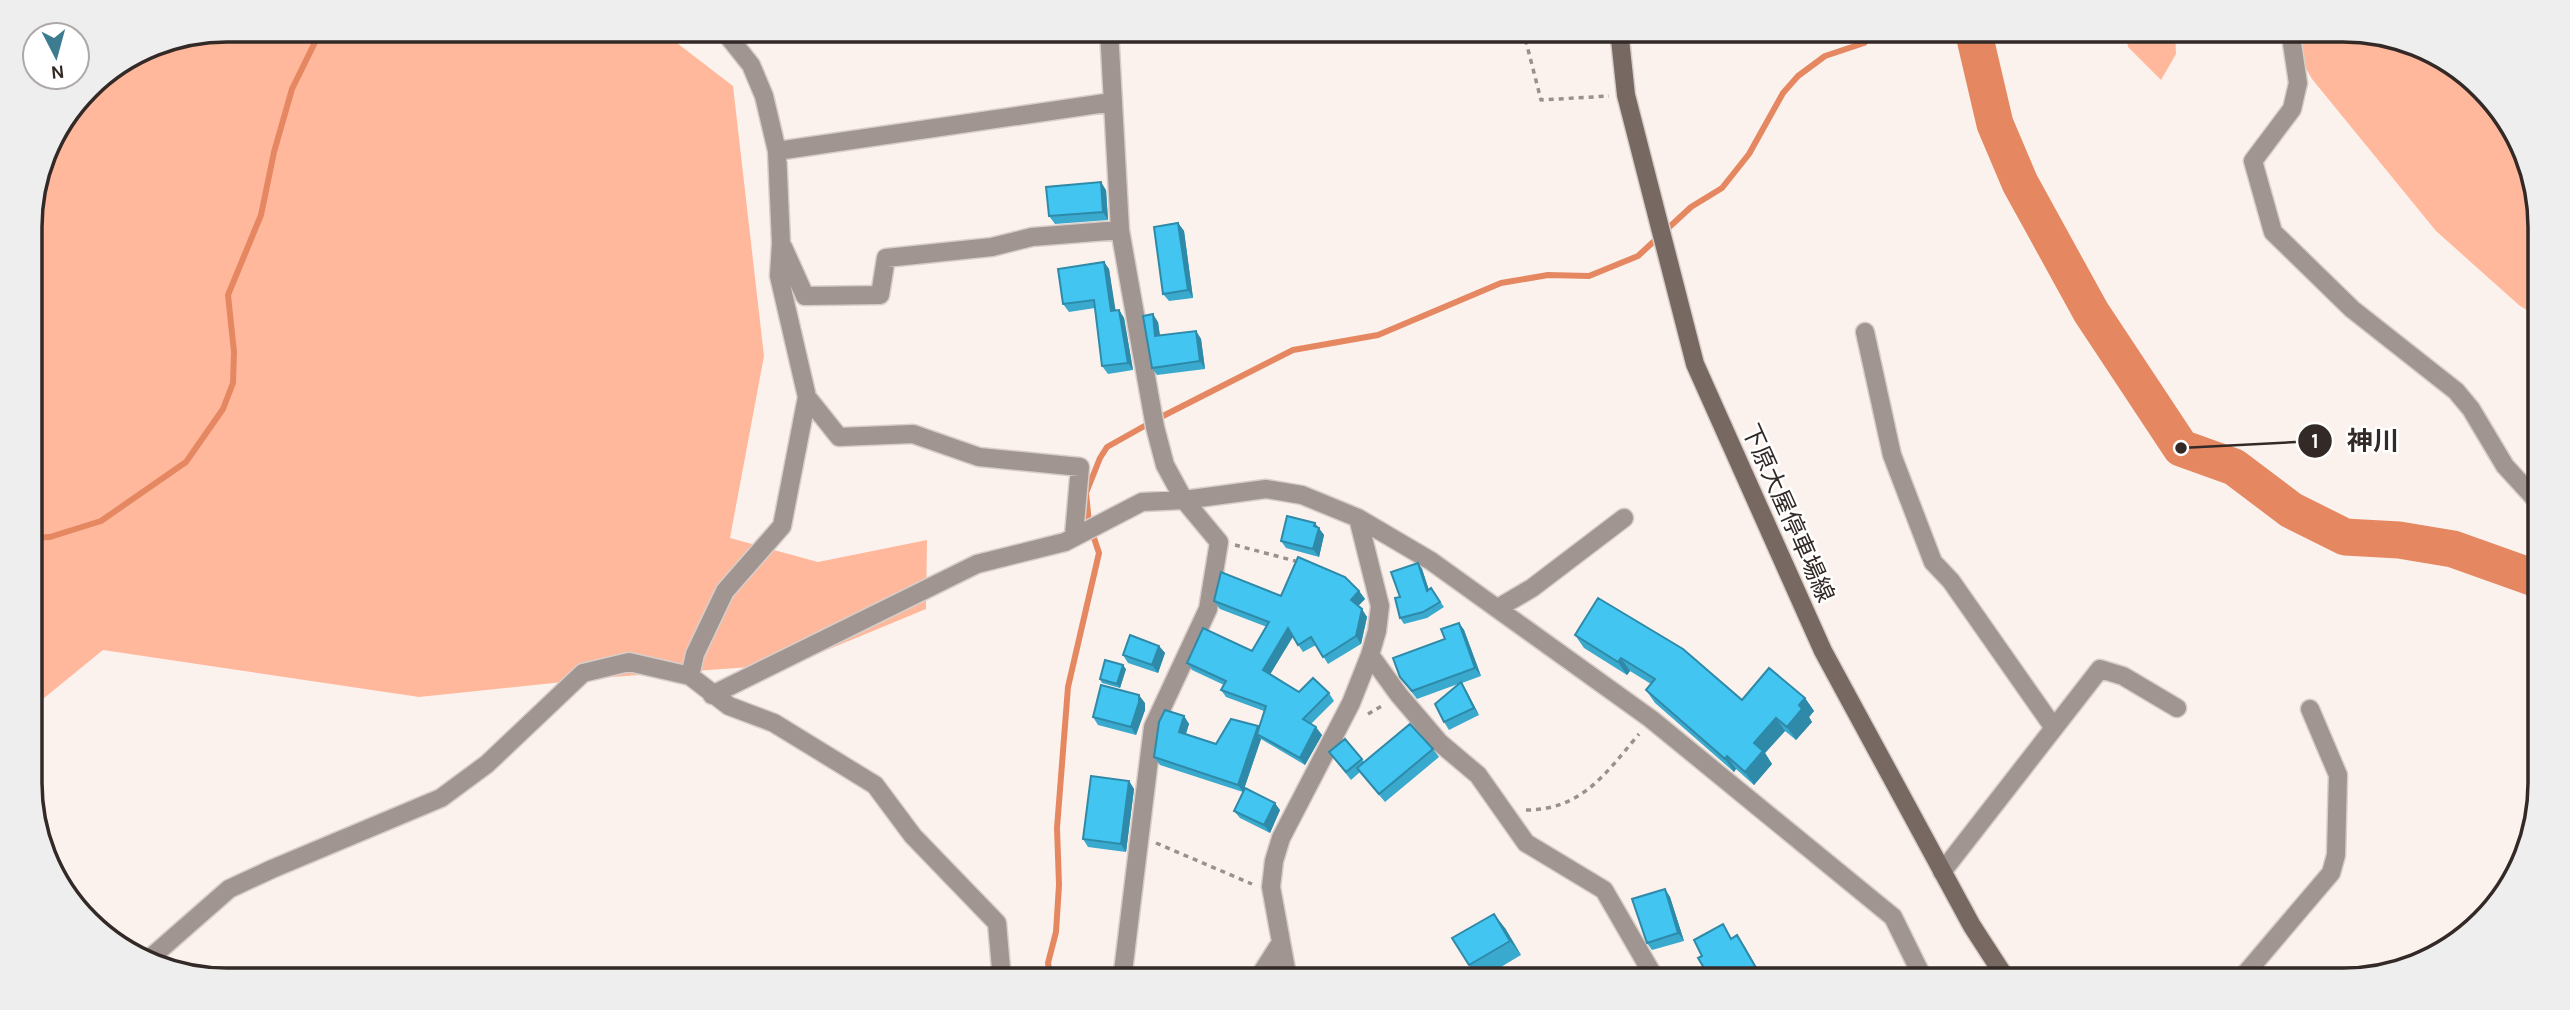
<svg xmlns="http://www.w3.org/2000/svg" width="2570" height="1010" font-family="Karla,'Noto Sans JP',sans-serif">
<rect width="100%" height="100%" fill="#fcf2ed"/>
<path fill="#ffb89c" d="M227,30H660L733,86L764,356L730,538L818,562L927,540L926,609L793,664L612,677L419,697L103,650L33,707L30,214L50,140L97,79L152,45Z
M2125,30H2175L2176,54L2161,80L2128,47Z
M2284,30H2343L2407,40L2499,107L2539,201V317L2520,306L2436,231L2312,79Z"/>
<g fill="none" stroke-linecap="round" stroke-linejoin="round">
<path stroke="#e58862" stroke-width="6" d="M1159,418L1293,350L1378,335L1501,283L1548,275L1589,276L1638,256L1691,207L1722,188L1749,154L1783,93L1798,76L1825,56L1864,43L1878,30
M1089,523L1086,493L1100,458L1107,447L1148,424
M32,538L50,537L101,521L186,462L223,409L233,383L234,352L228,295L261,215L274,152L292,89L321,30
M1051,980L1048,963L1056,932L1059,885L1057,828L1068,687L1099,553L1094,538"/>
<path stroke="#e58862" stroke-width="37" d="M1973,30L1995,124L2020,183L2091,312L2181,448L2234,467L2291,510L2345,537L2399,540L2453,549L2540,580"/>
<defs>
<path id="street" d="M1109,30L1120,230L1155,427L1165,465L1184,500L1219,542L1208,609L1153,727L1122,980
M2290,30L2298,83L2292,109L2253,161L2273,232L2352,309L2456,391L2471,409L2505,466L2539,503
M777,151L1112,102
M783,247L805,296L880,295L886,258L992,247L1032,237L1120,230
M1865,332L1892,455L1933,562L1951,581L2054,728
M807,397L839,437L913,434L979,457L1080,467L1074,535
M1498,608L1532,588L1624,518
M1370,655L1399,695L1440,743L1478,775L1526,843L1604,890L1656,980
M690,676L695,654L725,591L782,526L807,397L779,276L781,243L777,151L764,96L751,65L723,30
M712,695L977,564L1065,542L1142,502L1184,500L1266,489L1302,495L1358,518L1431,561L1651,719L1893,917L1924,980
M1942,872L2100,669L2123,676L2177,708
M148,960L229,889L272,869L441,798L487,764L583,673L629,662L690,676L729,706L774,723L875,785L913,836L997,923L1002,980
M1257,980L1280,944
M1288,980L1271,887L1274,861L1281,838L1351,703L1370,655L1377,631L1380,606L1358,518
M2240,980L2331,873L2336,855L2338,775L2310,709"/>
<path id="secondary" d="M1619,30L1626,95L1695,364L1823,651L1972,926L2007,980"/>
</defs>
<use href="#street" stroke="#d8cec9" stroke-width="21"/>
<use href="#secondary" stroke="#d8cec9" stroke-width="21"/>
<path stroke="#9a908c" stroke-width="3.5" stroke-dasharray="5 5" stroke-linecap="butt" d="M1523,30L1541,100L1609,96
M1235,545L1299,562
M1368,714L1385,704
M1526,810C1582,810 1606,773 1639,734
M1156,843L1252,884"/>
<use href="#street" stroke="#a09591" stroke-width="18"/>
<use href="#secondary" stroke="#786862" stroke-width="18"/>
</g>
<path fill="#39a9ce" d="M1106,190L1108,220L1055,224L1049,216Z
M1178,223L1184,231L1193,298L1169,301L1163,294Z
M1104,262L1109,269L1115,311L1119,310L1124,318L1133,370L1108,374L1102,366L1095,308L1069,312L1063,304Z
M1158,322L1160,336L1196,331L1201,339L1205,369L1157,375L1152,368Z
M1318,527L1324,535L1319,557L1286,548L1281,541Z
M1418,563L1422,569L1429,590L1431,588L1444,607L1427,618L1404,624L1400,618V597Z
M1359,591L1365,599L1358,606L1367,617L1361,644L1328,664L1316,645L1303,652L1293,637L1270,674L1299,692L1329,693L1334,701L1311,724L1322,735L1305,765L1261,739L1243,792L1160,765L1154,757L1184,716L1189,724L1186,734L1216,744L1259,728L1264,711L1226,697L1221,690L1224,685L1192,670L1187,663L1252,651L1267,627L1220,609L1214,601Z
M1459,623L1464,630L1481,676L1462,683L1466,690L1479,715L1449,730L1444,722L1458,684L1417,699L1400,677L1445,639Z
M1575,635L1742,700L1805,698L1814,711L1809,717L1812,722L1796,740L1785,731L1765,753L1772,764L1754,785L1736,769L1734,772L1655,703L1646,690L1651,684L1630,671L1627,675L1584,648Z
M1159,646L1165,653L1158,673L1128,663L1123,655Z
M1126,669L1120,688L1102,683L1100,679Z
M1145,703V710L1136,735L1098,725L1093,717Z
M1433,749L1439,757L1385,802L1360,772L1351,780L1329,752L1362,759L1364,762Z
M1129,781L1134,789L1126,852L1088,847L1083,839Z
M1280,810L1270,833L1240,818L1234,811Z
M1665,889L1670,897L1684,941L1652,950L1647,943Z
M1505,928L1521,955L1479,980L1469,965Z"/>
<path fill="#2e8aa8" d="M1101,182L1106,190L1108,220L1103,212Z
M1178,223L1184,231L1193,298L1188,290Z
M1104,262L1109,269L1117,319L1111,311Z
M1119,310L1124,318L1133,370L1128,363Z
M1153,314L1158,322L1161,344L1155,336Z
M1196,331L1201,339L1205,369L1200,361Z
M1315,523L1324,535L1319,557L1313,549Z
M1418,563L1422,569L1431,597L1427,591Z
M1359,591L1365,599L1357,607L1351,600Z
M1362,609L1367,617L1361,644L1356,636Z
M1459,623L1464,630L1481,676L1475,668Z
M1288,628L1293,636L1268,678L1263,670Z
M1159,646L1165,653L1158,673L1152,665Z
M1621,658L1630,671L1627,675L1618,662Z
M1123,665L1126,669L1120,688L1117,684Z
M1461,682L1466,690L1479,715L1474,708Z
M1139,695L1145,703V710L1136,735L1131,727Z
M1805,698L1814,711L1809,717L1812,722L1796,740L1787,727L1799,705Z
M1184,716L1189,724L1184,739L1179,732Z
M1776,718L1785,731L1765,753L1772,764L1754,785L1745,772L1754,743Z
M1258,726L1263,734H1257L1261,739L1243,792L1238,785Z
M1316,727L1322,735L1305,765L1300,758Z
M1727,756L1736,769L1734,772L1725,759Z
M1129,781L1134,789L1126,852L1121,844Z
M1275,803L1280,810L1270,833L1264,825Z
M1665,889L1670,897L1684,941L1678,933Z
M1494,914L1505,928L1521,955L1510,941Z
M1737,935L1745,947L1764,980H1763Z"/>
<path fill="#42c5f0" stroke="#2e8aa8" stroke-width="2" d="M1101,182L1103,212L1049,216L1046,187Z
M1178,223L1188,290L1163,294L1154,227Z
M1104,262L1111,311L1119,310L1128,363L1102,366L1094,300L1063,304L1058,269Z
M1153,314L1155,336L1196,331L1200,361L1152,368L1143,316Z
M1287,516L1315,523L1314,526L1319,528L1313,549L1281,541Z
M1298,557L1345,577L1359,591L1351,600L1362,609L1356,636L1323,657L1311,637L1298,645L1288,628L1263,670L1299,692L1313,678L1329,693L1303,719L1316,727L1300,758L1257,734L1266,706L1221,690L1226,681L1187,663L1203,628L1252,651L1269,622L1214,601L1221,572L1281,596Z
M1418,563L1427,591L1431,588L1440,602L1423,612L1400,618L1395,598L1400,597L1391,572Z
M1598,598L1683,649L1742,700L1769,668L1805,698L1799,705L1802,709L1787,727L1776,718L1754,743L1763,751L1745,772L1727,756L1725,759L1646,690L1655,679L1621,658L1618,662L1575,635Z
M1459,623L1475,668L1412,691L1400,677L1393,658L1445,639L1441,629Z
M1130,635L1159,646L1152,665L1123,655Z
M1105,660L1123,665L1117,684L1100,679Z
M1461,682L1474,708L1444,722L1435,704Z
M1101,685L1139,695V702L1131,727L1093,717Z
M1165,710L1184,716L1179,732L1216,744L1231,719L1258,726L1238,785L1154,757L1159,722Z
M1410,724L1433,749L1379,794L1357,768Z
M1345,739L1362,759L1346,772L1329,752Z
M1091,776L1129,781L1121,844L1083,839Z
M1245,788L1275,803L1264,825L1234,811Z
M1665,889L1678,933L1647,943L1632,899Z
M1494,914L1510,941L1469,965L1452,938Z
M1723,924L1731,939L1737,935L1763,980H1711L1698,958L1702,956L1694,940Z"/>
<g text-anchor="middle" stroke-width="5" stroke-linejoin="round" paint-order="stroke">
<g font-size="24" fill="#332926" stroke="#fff">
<text transform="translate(1788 513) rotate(66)" y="8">下原大屋停車場線</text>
</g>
</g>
<path d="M0 0H2570V1010H0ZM227 42H2343A185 185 0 0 1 2528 227V783A185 185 0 0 1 2343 968H227A185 185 0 0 1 42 783V227A185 185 0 0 1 227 42Z" fill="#efeeee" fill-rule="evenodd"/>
<path fill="none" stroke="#332926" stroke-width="3.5" d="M227 42H2343A185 185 0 0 1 2528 227V783A185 185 0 0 1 2343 968H227A185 185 0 0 1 42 783V227A185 185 0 0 1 227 42Z"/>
<path fill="none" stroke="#332926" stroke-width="2.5" d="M2181 448L2315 441"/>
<g fill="#332926" stroke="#fff" stroke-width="2.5">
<circle cx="2181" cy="448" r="7"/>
<circle cx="2315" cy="441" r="18"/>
</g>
<g font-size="21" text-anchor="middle" font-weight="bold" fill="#fff">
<text x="2315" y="448">1</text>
</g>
<g font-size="26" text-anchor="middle" font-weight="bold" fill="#332926" stroke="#fff" stroke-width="5" stroke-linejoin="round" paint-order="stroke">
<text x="2373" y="450">神川</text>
</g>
<g transform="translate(56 56) rotate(174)"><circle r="33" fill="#ffffff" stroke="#ada9a8" stroke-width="2"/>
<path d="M0-5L12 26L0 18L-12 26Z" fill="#3d7b91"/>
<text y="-10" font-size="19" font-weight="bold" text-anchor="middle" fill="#332926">N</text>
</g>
</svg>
